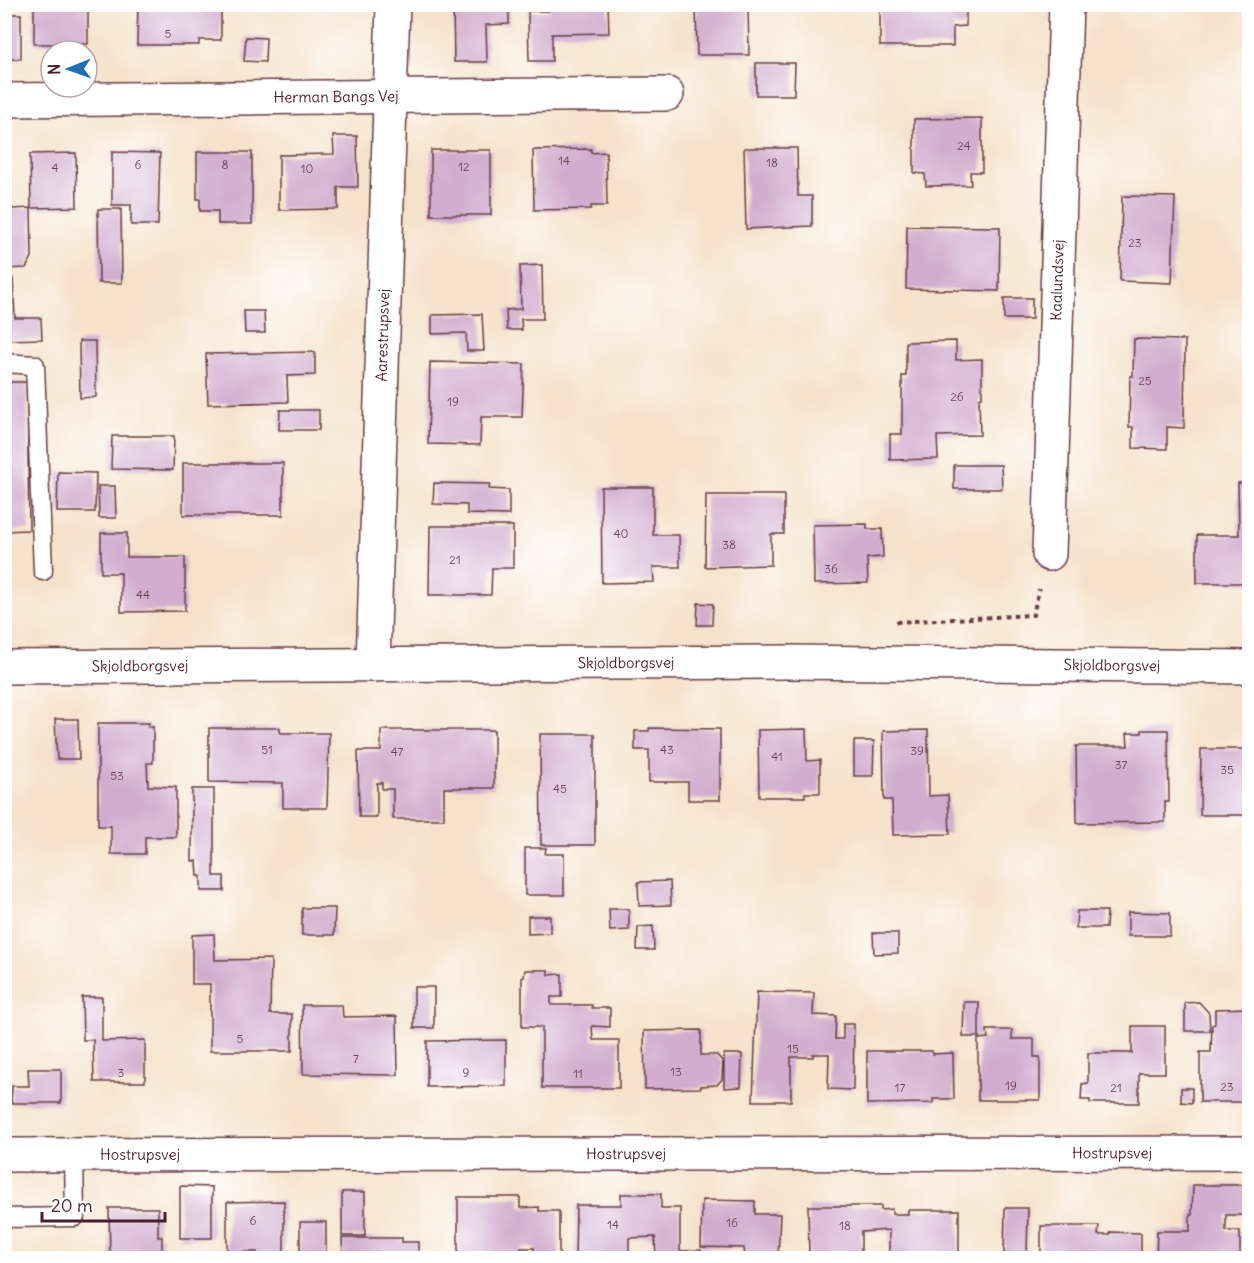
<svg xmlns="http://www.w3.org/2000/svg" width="1254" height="1263" font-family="Delius,sans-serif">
<rect width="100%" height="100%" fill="#fff"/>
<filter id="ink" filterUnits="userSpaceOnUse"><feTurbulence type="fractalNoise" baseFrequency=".0167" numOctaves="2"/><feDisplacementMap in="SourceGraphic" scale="12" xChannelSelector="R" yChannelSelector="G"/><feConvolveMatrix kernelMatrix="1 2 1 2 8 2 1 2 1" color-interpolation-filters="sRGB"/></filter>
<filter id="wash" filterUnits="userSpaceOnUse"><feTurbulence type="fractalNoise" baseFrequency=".008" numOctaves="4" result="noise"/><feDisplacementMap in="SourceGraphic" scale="24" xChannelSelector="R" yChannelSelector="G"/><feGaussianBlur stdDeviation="1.35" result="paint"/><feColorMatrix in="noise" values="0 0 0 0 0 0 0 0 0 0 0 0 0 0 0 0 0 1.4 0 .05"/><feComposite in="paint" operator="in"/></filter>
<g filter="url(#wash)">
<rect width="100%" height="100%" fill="#f6e2cb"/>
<g id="blocks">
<path fill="#d2adcf" d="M34,4H110V8H88V44H34Z
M138,4H221V40H199V45H137Z
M453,4H509V24L486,25L487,62H454Z
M549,4H608L609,33L552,34V61H529L528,11H549Z
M696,4H748L749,55H697Z
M880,4H966V26L953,27V46H880Z
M4,14H21V59H4Z
M246,37L266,38L265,62L244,61Z
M756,63H795L794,95H756Z
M982,118V172H970L971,185L926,186L925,174L914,173V119Z
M333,136H357L358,187H338V209L279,210V155L334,154Z
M744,148H797L798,196H812V226L746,229Z
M591,149V153L606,152L607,206H591V209L534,210L533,150Z
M431,150H491V215H431Z
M112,152L160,153L158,225H131V205H112Z
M197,152H252V224H218V211H200V199H197Z
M76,153L77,207L31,208L30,154Z
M4,179H11V209L31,208L32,257L26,268L4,269Z
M1122,196L1175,197L1172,283L1120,281Z
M98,209H121L122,283H99Z
M907,226L1000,227L999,291L906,289Z
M542,265L543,319H521L522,330H507L506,310L521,309L520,266Z
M4,278H13L15,318H41L42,339L6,340Z
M1004,298H1032V319H1004Z
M244,311H264L265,333H245Z
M482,314L484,351H467L466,333L432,334V315Z
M1134,339L1185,340L1184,428L1167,427V449L1133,448V427H1129L1130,376H1133Z
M79,341H95L96,397L80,398Z
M956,341V360L982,359V397L979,398L980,435L937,436L938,459L890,460V434H902V376H906V342Z
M315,352V375L287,376L288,402L208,404L206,354Z
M430,362L524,364L522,417H481L480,445L428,444Z
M4,382H27L29,530L4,531Z
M280,410H319V430H279Z
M112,436H174L173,470L111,469Z
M183,463H283V515H183Z
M954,465H1001L1002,489H954Z
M58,472L96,473L95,512H57Z
M434,483L490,484L489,489L509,490V515L467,514V505L433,504Z
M1238,483H1250V583H1197V535H1239Z
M98,486H115L116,518H99Z
M601,487H653V535H679L680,567H653L654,582L602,583Z
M706,495H784V534H771V565L705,567Z
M867,524V529H882L883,557L867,558L868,583L814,584L813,525Z
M430,526H513V568H492L491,595H429Z
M101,533H127V557H185V611L121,612V573H101Z
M698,603L713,604L712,625H697Z
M55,719H78L79,759H57Z
M98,723H149L148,727H153V763H147L148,786L176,787V837H145V854H111V826H98Z
M209,728H280V733H329L327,808H283V783L209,782Z
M649,728L720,729V800H688V782H649V750H635V731H649Z
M806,729L807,761L820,760V793H805V797H759L758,730Z
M381,730H494V788H444V819H393V789H382V783H377V817H359L358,751H381Z
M928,730L929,796L948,795L950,834L893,835L892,800H884L883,731Z
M1142,730H1168L1169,802H1165V822L1077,823L1076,746H1128L1127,733H1142Z
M540,734H595V845H541Z
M854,741H874L873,776H854Z
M1201,749H1250V815H1200Z
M192,789H214V876H224V891H201V876H198L197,861H192Z
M525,848H546L545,854H564V895H525Z
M670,881L671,905L639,906L638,882Z
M302,908H335L334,935H302Z
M609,909H629V930L610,931Z
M1077,911H1107L1106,928H1076Z
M1128,912L1170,913V936H1128Z
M528,916H550V933L528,934Z
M653,926L654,950H637L638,927Z
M873,933H898V953L874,954Z
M214,934L215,960L271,959L270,1014H292V1051H210V984H192V935Z
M525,970H548V975L562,974V997H551V1005H592V1008H610V1027L592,1026L593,1040H619V1088H542V1027H522V977H524Z
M414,987H434V1028H414Z
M757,992L814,993L813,1015L836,1016L835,1039H843V1024H854L853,1090L828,1089L829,1054H813V1057H791V1101H753Z
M82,997H102V1041L145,1040V1082H94L93,1040H83Z
M964,1002H979V1037H963Z
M1199,1002L1209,1013L1210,1031H1185V1003Z
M302,1005H342L343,1017L397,1016L398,1075L303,1074Z
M1250,1008V1102H1200V1052H1211L1212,1025L1215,1024V1009Z
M1132,1026H1165V1073H1139V1103H1090V1100H1081L1082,1084L1088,1083V1053H1132Z
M701,1030V1055H717L723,1062L722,1079L717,1085L701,1086V1088L645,1089L644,1031Z
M987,1030H1012V1039H1034V1057H1040V1100H978V1039L988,1038Z
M506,1040V1086L427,1087V1041Z
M867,1051H932L933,1054L953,1053L954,1099H933V1103L867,1104Z
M724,1054H742L741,1087L724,1088Z
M28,1069H61V1103H11L12,1086H29Z
M1181,1088H1192V1103L1181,1102Z
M1193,1185H1250V1215H1226V1231H1240V1258H1156L1157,1231H1190V1215H1192Z
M180,1186L212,1187V1238H180Z
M342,1192H365V1236H342Z
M621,1194H661V1208H680V1251L701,1250V1258H656L655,1237L629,1238V1258H575L576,1205H621Z
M458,1197H520V1208L539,1207V1211H559V1258H534V1248H521V1258H458Z
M702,1200L755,1201V1214H780L778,1258H745L744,1248L701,1247Z
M284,1201V1253H281V1258H257V1252H227V1202Z
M808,1206H881V1210L892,1209V1214H908V1210H959V1258H889V1230L861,1232V1258H809Z
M109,1208H158V1237H162V1258H110Z
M1005,1208H1028L1027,1255L1004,1254Z
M300,1222H326V1258H300Z
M1041,1226H1099L1098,1235H1110V1232L1141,1233V1258H1041Z
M342,1238H402V1242H418V1258H343Z"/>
</g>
</g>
<g filter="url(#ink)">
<use href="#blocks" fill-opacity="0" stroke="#643c43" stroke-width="1.5"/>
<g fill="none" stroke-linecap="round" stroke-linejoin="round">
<defs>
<path id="service" d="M4,363L35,365L43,571
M4,1218L75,1217L74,1155"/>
<g id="minor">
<path id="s1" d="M4,100L667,94"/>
<path id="s2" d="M1049,554L1066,4"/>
<path id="s3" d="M373,665L393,4"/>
<path id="s4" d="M4,667L787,662L1250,667"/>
<path id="s5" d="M4,1155L1250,1153"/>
</g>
</defs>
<use href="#service" stroke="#643c43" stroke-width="21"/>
<use href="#minor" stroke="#643c43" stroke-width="36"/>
<path stroke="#643c43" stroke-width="4" stroke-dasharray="4.5 4.5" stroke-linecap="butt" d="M896,622L1033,615L1039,589"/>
<use href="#service" stroke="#fff" stroke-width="18"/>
<use href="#minor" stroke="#fff" stroke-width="33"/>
</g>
</g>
<g text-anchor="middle" stroke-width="5" stroke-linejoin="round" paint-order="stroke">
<g font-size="12" fill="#6c4254">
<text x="168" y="38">5</text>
<text x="964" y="150">24</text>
<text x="564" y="165">14</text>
<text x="772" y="167">18</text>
<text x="138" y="169">6</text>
<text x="225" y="169">8</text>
<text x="464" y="171">12</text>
<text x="55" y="172">4</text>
<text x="307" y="173">10</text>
<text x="1135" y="247">23</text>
<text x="1145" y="385">25</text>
<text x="957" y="401">26</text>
<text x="453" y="406">19</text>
<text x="621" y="538">40</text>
<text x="729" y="549">38</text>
<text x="455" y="564">21</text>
<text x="831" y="573">36</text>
<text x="143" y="599">44</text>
<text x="267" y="754">51</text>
<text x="667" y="754">43</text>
<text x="917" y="755">39</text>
<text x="397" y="756">47</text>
<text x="777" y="761">41</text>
<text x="1121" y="769">37</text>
<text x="1227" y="774">35</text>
<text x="117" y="780">53</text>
<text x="560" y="793">45</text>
<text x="240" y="1043">5</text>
<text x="793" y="1053">15</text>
<text x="356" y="1063">7</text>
<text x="676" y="1076">13</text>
<text x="121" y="1077">3</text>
<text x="466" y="1077">9</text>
<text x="578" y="1078">11</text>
<text x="1011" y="1090">19</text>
<text x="1227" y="1091">23</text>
<text x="900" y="1092">17</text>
<text x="1116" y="1092">21</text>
<text x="253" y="1225">6</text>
<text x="732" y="1227">16</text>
<text x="613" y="1229">14</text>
<text x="845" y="1230">18</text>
</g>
<g font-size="15" fill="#4a1f2b" stroke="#fff">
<text dy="5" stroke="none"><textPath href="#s1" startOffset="332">Herman Bangs Vej</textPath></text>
<text dy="5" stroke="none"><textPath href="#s2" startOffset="274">Kaalundsvej</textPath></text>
<text dy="5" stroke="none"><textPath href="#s3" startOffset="330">Aarestrupsvej</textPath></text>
<text dy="5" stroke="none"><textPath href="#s4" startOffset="622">Skjoldborgsvej</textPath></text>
<text dy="5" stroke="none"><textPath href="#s4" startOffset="1108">Skjoldborgsvej</textPath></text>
<text dy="5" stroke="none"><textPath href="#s4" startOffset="136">Skjoldborgsvej</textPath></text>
<text dy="5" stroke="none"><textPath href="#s5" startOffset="1108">Hostrupsvej</textPath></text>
<text dy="5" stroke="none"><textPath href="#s5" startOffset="136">Hostrupsvej</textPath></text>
<text dy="5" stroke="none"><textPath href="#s5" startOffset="622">Hostrupsvej</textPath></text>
</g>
</g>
<rect width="1254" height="1263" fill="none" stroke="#fff" stroke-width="24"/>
<g transform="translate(69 69) rotate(269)"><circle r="28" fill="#ffffff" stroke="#b7a5aa" stroke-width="1.5"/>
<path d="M0-4.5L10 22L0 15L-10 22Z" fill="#1f6fb2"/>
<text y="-9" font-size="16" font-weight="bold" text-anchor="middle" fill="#4a1f2b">N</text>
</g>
<path d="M42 1212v9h123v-9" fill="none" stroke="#4a1f2b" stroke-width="3"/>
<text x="51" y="1212" font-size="18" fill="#4a1f2b" stroke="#ffffff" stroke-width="4.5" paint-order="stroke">20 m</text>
</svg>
